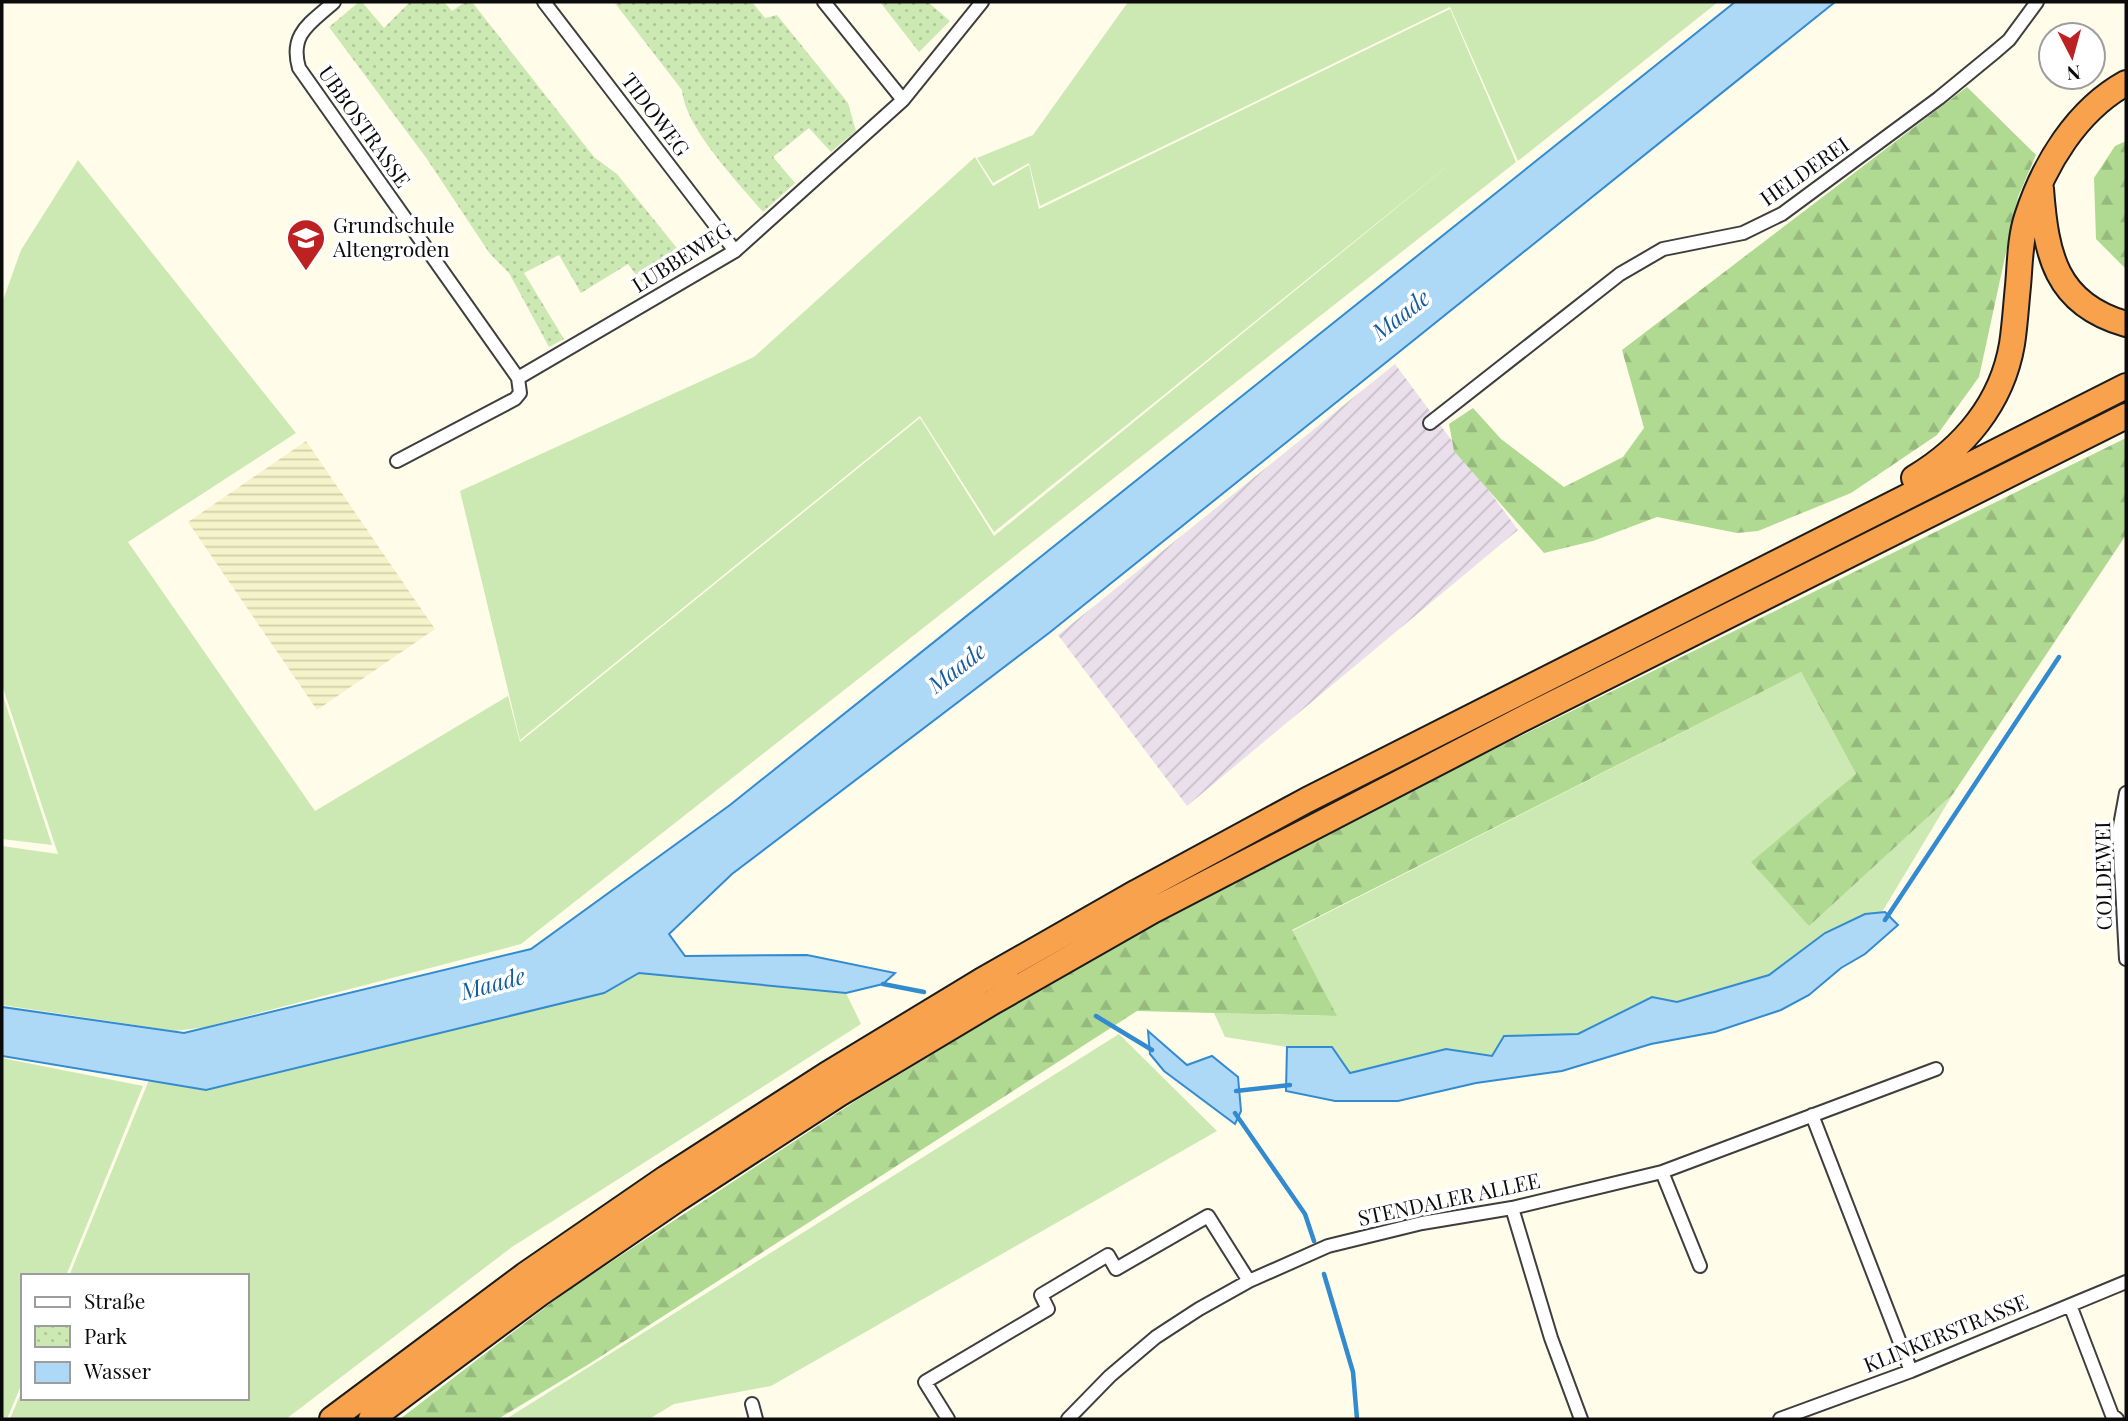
<svg xmlns="http://www.w3.org/2000/svg" width="2128" height="1421" font-family="'Playfair Display',serif">
<defs>
<pattern id="industrial-furrows" width="10" height="10" patternUnits="userSpaceOnUse" patternTransform="scale(1.75)"><rect width="10" height="10" fill="#eadfeb"/><path d="M-1 1l2-2M0 10L10 0M9 11l2-2" fill="none" stroke="#c7bec8"/></pattern>
<pattern id="farmland-rules" width="6" height="5" patternUnits="userSpaceOnUse" patternTransform="scale(1.75)"><rect width="6" height="5" fill="#f5f3c9"/><path d="M0 2.5h6" fill="none" stroke="#d1cfab"/></pattern>
<pattern id="forest-firs" width="22" height="20" patternUnits="userSpaceOnUse" patternTransform="scale(1.75)"><rect width="22" height="20" fill="#b0da92"/><path d="M5 1l3.5 6h-7zM16 11l3.5 6h-7z" fill="#96ba7d"/></pattern>
<pattern id="park-dots" width="8" height="8" patternUnits="userSpaceOnUse" patternTransform="scale(1.75)"><rect width="8" height="8" fill="#cde9b3"/><path d="M2 2h.1M6 6h.1" fill="none" stroke="#afc699" stroke-width="1.8" stroke-linecap="round"/></pattern>
</defs>
<rect width="100%" height="100%" fill="#fffce9"/>
<path fill="url(#industrial-furrows)" d="M1395,364L1518,530L1187,806L1058,635Z"/>
<path fill="url(#farmland-rules)" d="M306,441L435,629L317,710L188,522Z"/>
<path fill="#cde9b3" d="M1128,2H1718L1518,161L1450,7L1040,206L1029,163L993,183L977,158L1033,135Z
M1450,9L1516,162L521,944L206,1027L175,1031L2,1005V846L58,854L2,685V303L21,250L78,160L296,433L128,542L315,811L508,696L520,742L920,418L994,536L1460,156L994,532L920,416L520,740L460,491L754,357L975,157L993,186L1029,165L1039,209Z
M1801,672L1856,774L1808,926L1953,794L1882,912L1865,914L1825,933L1769,975L1677,1002L1652,997L1578,1034L1505,1036L1493,1056L1446,1049L1350,1073L1332,1047H1287L1225,1037L1214,1013L1336,1016L1292,931Z
M2,693L52,845L2,839Z
M639,973L846,993L861,1024L512,1247L286,1419H10L23,1388V1398H247V1276H69L149,1080L206,1090L604,993Z
M1119,1034L1217,1131L771,1386L674,1404L649,1419H506Z
M2,1058L143,1086L66,1276H23V1381L7,1419H2Z"/>
<path fill="url(#forest-firs)" d="M1967,87L2036,155L2018,197L1979,377L1937,435L1851,493L1758,531L1737,533L1657,517L1593,541L1544,553L1454,451L1449,424L1473,408L1501,439L1564,487L1623,457L1644,428L1622,350Z
M2126,141V269L2096,239L2094,178L2115,146Z
M2126,438V535L1953,794L1809,926L1751,862L1856,774L1801,672L1292,930L1337,1016L1137,1011L589,1364L498,1419H400L564,1293L857,1100L1184,902Z"/>
<path fill="url(#park-dots)" d="M359,2H362L384,28L410,2H444L452,11L465,2H472L594,157L617,174L689,263L647,289L628,264L581,293L559,255L524,273L564,339L549,347L509,273L490,254L427,159L329,27Z
M614,2H752L765,18L777,15L848,103L856,131L831,152L809,128L773,157L795,183L763,212C738,182 685,128 682,90Z
M880,2H928L950,21L919,52Z"/>
<path fill="#add9f7" stroke="#328bd0" stroke-width="2" d="M1735,2H1835L1049,633L732,874L669,934L685,956L807,955L895,973L883,984L846,993L639,973L604,993L206,1090L2,1056V1007L184,1033L531,949L730,805Z
M1885,912L1898,925L1865,954L1841,968L1809,995L1781,1010L1715,1032L1651,1044L1562,1071L1476,1083L1398,1101H1335L1286,1091L1287,1047H1332L1350,1073L1446,1049L1492,1056L1504,1036L1578,1034L1652,997L1677,1002L1769,975L1825,933L1865,914Z
M1148,1031L1187,1065L1212,1056L1238,1077L1241,1111L1235,1124L1164,1071L1150,1054Z"/>
<g fill="none" stroke-linecap="round" stroke-linejoin="round">
<path stroke="#328bd0" stroke-width="4.5" d="M1885,920L2059,657
M883,984L924,992
M1096,1016L1152,1050
M1236,1091L1290,1085
M1235,1113L1305,1214L1314,1241
M1324,1274L1353,1372L1357,1419"/>
<defs>
<path id="street" d="M334,2C311,23 289,33 299,68L518,378
M544,2L735,251
M824,2L903,100
M1430,423L1620,274L1663,249L1743,233L1782,214L1939,98L1995,52L2009,40L2037,2
M397,461L515,399L520,393L518,378L735,251L903,100L982,2
M2126,793L2119,831L2126,959
M1812,1115L1911,1371
M1662,1172L1700,1266
M1512,1208L1551,1338L1581,1419
M2070,1305L2112,1415L2117,1419
M752,1404L756,1419
M948,1419L925,1382L1048,1309L1041,1295L1108,1255L1116,1269L1208,1216L1249,1281
M1068,1419L1110,1376L1156,1337L1199,1309L1249,1281L1328,1246L1422,1223L1512,1208L1662,1172L1936,1069
M1780,1419L1911,1371L2126,1282"/>
<path id="highway" d="M2041,189C2046,254 2055,304 2126,324
M1914,478C1964,448 2002,403 2012,344C2015,325 2016,305 2018,286C2020,264 2020,238 2027,217C2044,164 2077,110 2126,83
M332,1419L525,1275L666,1178L826,1075L981,981L1137,892L1307,800L2126,386
M371,1419L539,1294L676,1200L839,1094L991,1003L1152,911L1528,716L2126,416"/>
</defs>
<use href="#street" stroke="#3e3e3e" stroke-width="16"/>
<use href="#highway" stroke="#1c1c1c" stroke-width="28"/>
<use href="#street" stroke="#fff" stroke-width="12"/>
<use href="#highway" stroke="#f8a24e" stroke-width="24"/>
</g>
<defs>
<symbol id="school-pin" viewBox="-11 -11 22 30"><path d="M0 17L-7.5 6A9.5 9.5 0 1 1 7.5 6Z" fill="#bd2122" stroke="#fff"/><path d="M0-5L7-2L0 1L-7-2ZM-4 1L0 2.5L4 1V4Q0 6-4 4Z" fill="#fff"/></symbol>
</defs>
<g fill-rule="evenodd">
<use href="#school-pin" x="284" y="216" width="44" height="60"/>
</g>
<g text-anchor="middle" stroke-width="7" stroke-linejoin="round" paint-order="stroke">
<g font-size="21" fill="#0b0b0b" stroke="#fff">
<text transform="translate(655 115) rotate(53)" y="7">TIDOWEG</text>
<text transform="translate(364 127) rotate(55)" y="7">UBBOSTRASSE</text>
<text transform="translate(1805 172) rotate(-35)" y="7">HELDEREI</text>
<text transform="translate(682 258) rotate(-32)" y="7">LUBBEWEG</text>
<text transform="translate(2104 876) rotate(-91)" y="7">COLDEWEI</text>
<text transform="translate(1449 1200) rotate(-12)" y="7">STENDALER ALLEE</text>
<text transform="translate(1946 1334) rotate(-22)" y="7">KLINKERSTRASSE</text>
</g>
<g font-size="21" fill="#0b0b0b" stroke="#fff" text-anchor="start">
<text x="333" y="233">Grundschule<tspan x="333" dy="24">Altengroden</tspan></text>
</g>
<g font-size="23" font-style="italic" fill="#135c9f" stroke="#fff">
<text transform="translate(1401 315) rotate(-38)" y="8">Maade</text>
<text transform="translate(957 668) rotate(-38)" y="8">Maade</text>
<text transform="translate(493 984) rotate(-15)" y="8">Maade</text>
</g>
</g>
<rect width="2128" height="1421" fill="none" stroke="#0b0b0b" stroke-width="7"/>
<rect x="21" y="1274" width="228" height="126" fill="#ffffff" stroke="#9d9d9d" stroke-width="2"/>
<rect x="35" y="1297" width="35" height="10" fill="#ffffff" stroke="#9d9d9d" stroke-width="2"/>
<text x="84" y="1309" font-size="21" fill="#0b0b0b">Straße</text>
<rect x="35" y="1326" width="35" height="21" fill="url(#park-dots)" stroke="#9d9d9d" stroke-width="2"/>
<text x="84" y="1344" font-size="21" fill="#0b0b0b">Park</text>
<rect x="35" y="1362" width="35" height="21" fill="#add9f7" stroke="#9d9d9d" stroke-width="2"/>
<text x="84" y="1379" font-size="21" fill="#0b0b0b">Wasser</text>
<g transform="translate(2072 56) rotate(174)"><circle r="33" fill="#ffffff" stroke="#9d9d9d" stroke-width="2"/>
<path d="M0-5L12 26L0 18L-12 26Z" fill="#bd2122"/>
<text y="-10" font-size="19" font-weight="bold" text-anchor="middle" fill="#0b0b0b">N</text>
</g>
</svg>
